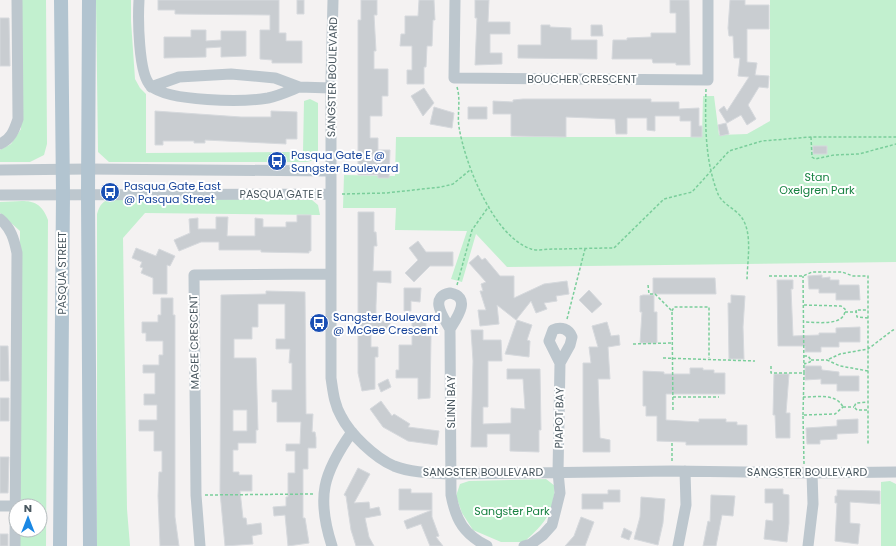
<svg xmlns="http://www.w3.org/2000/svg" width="896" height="546" font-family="Poppins,sans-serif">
<rect width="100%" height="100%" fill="#f4f2f2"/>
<path fill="#c2f0cf" d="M20,0H46L47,144L44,155L30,162H0V150L11,144L21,129Z
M96,0H131V21L135,79L140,88L146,94V153L303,152L304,101L310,99L318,103V155L316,160L306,162H109L98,152Z
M770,0H896V262L507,267L476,234L462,282L451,279L467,231L395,230L396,208H343L344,175L395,176L396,137H702L703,96H714L719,135L747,134L770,121Z
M112,198L312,200L318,205L320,215L145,213L123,238L127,509L130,546H97V214C100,204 103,201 112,198Z
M0,202C23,202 39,195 48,220L46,546H19V530H40V506H19L20,231L0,213Z
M546,479L555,486C553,515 544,524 524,542H501L473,530L462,513L456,496L460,484L469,481Z
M890,481L896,484V546H881V482Z"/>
<path fill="#c9cdd1" stroke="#d6d9dd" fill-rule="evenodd" d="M158,0H279V33H286V41H302V63H272V60L260,59V30H270V15L175,14V10H158Z
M297,0H304V14H297Z
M361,0H377V15H374L376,51H374V69H388V96H382V116H370V138H378V150H390L389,178H378V175H358V20H361Z
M419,0H434L435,20H433L432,46H427L426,67H424V84H407V70H412V46H400L401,34H405V16H418Z
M475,0H489L488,22H510V34H490V53H502V64L475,65L477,18H475Z
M670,0H689L690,65H676V63H653L652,59H612L613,40H627V38L651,37V33H676V13H670Z
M730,0H745V5H769V29H747V62L757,63L755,75L769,76L768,88L759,87L748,105L756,119L747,125L741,115L727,123L719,110L724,106L727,111L749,77L738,76L740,58H734L733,36H729L728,28Z
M0,18H9L10,66H0Z
M541,25H550V27L571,28V40H597V59L518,58V45H541Z
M591,25H602L603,36H591Z
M191,30H206V41L221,40V31H246V56L221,57V47L206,48V57L164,58V37H191Z
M424,88L434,103L423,116L411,96Z
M523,99H651V102H679V109L699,108V126H702V137H691V121H680V116H655V131L647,130V118H627V134H616L615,119L566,117V137L511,136V114H493V101L513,102V100Z
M434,107L454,113L452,128L430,124Z
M468,107H487V119H468Z
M155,111L241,117H271V111L297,112V139H286V144L205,140V143H194V141H163V145H155Z
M726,123L729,134L720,136L718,125Z
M813,146H827V154H813Z
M358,212H374V232H376L377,246H374L373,271H391V283L377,282L376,305V321H390V330H371V347H378V357H375V389L362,391L358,373Z
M297,215H311V251H309V253L261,252V250H219V242H201L179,251L174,240L190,233L189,219L198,218V229H216V217H228L227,236H255V218L263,219V227H286V222H297Z
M418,241L426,252H453V266H430L414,282L405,273L418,260L409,248Z
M136,248L156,256L159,249L175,256L170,266L167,265V294H153V278L141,273L143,268L140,267L142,262L132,258Z
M478,255L482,260L485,258L500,276H514V298L544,284L567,281L569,294L556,296L557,301L544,303L547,309L536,313L531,301L516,320L497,305L499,324L480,326L478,310H486L480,291H483L481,284L486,282L469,263Z
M822,275V278L830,277V280H839V285H859L860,300H836V293H819V289H809L808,276Z
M653,278H715L716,294H653Z
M777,280H793V289H791L793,336L819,335V333H836V328L860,327V342H839V347H821V352H805V346H778Z
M404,288H421L420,302L411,301V311H404Z
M589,290L602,304L592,313L579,300Z
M266,291L305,292L306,414H313L312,432H315L316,438V448H308V469H303V518H305L309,543L288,546L285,515L274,516L273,507L286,506V497H288V473H295V451H286V444H300L301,422H277V402H272V390H292V363H289L290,349H276V339H285V304H258V327H252V339H234V358H256L258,430H256V443H238V450H233V472H239V475H252V491H240L243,518H246L247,525L261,523L262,534L252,536L253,544L225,546L220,492L221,295L266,294ZM233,410H247V431H233Z
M643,295H654V312H657V343H640L642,312H640V296Z
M731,295L745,296L743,327L744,359H729L728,303H731Z
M161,298H173V315H175V517L179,546H160L158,496L159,472H162V451H154V431H139V420H157V405H144V394H155V373H143V365H159V355H163V341H146V333H142V322H158V315H161Z
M412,317H426V336H431L430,398L418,399V378H396V370H399V345H412Z
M517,320L532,325L527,340L530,341L529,357L505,354Z
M607,322L611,336L619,335L620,345L608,347L610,379H598L600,438L610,440V452H583V363H591L589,347H598L592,326Z
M471,330H483V340H501L502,361H488V407H483V424L511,423V408L525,409L523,379H507V369H540L541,430H539V452L510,451V434H487V447H471L473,361Z
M0,346H8L9,381H0Z
M805,366H821L822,370L839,372V376H859V391H837V384H821V379L805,380Z
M690,368H703V370H714V373H725V394H666V420L699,422V419H726V422H737V425H747V445H686V442L657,441V416H646V406H643V371L664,372V374H690Z
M774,374H789L786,413H790V438H776L775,415H773Z
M388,379L391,387L381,392L378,384Z
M0,398H9V421H0Z
M381,401L392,416L394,414L410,424L408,427L439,431L437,445L408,441L383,427L370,409Z
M858,419V433L837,434V439L820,440V444H807L806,428L837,426V420Z
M0,457H9L8,493H0Z
M358,468L370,474L354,503L369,502L370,509L379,507L381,515L365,518L369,537L374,546H356L351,530L346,496L344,495Z
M399,489H411V493H432V510H399Z
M765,489H783V494L789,495V523L787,542L764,539L766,520L773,521V503H765Z
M608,490H620V502H603V509H582V494H608Z
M837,490L880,491V504L850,502V523L860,524L858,544L835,541L837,503H835V496H837Z
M711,495L735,496L733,516L722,515L716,546H703L708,521L710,522Z
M641,497L665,499L663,523L658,545L634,539L640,517Z
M432,510V517L439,536L436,537L443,546H430L421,524L407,529L404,521Z
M581,517L594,522L585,546H565L574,536Z
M624,528L632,532L629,540L621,537Z
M0,534H8V546H0Z"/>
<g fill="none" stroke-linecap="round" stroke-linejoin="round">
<path stroke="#7ace9b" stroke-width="1.5" stroke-dasharray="3 2" stroke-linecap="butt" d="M457,87C461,100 457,114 459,127C465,164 493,236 531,249C537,251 547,249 553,249C573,249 594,248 614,248L664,199L692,192L729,151L762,141L811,137H896
M706,89C705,125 705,161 718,194C722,204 736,209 742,218C753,234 747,262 747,281
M811,137L812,157L815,159L834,155L859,154L896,144
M342,194L386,193L441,187L453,184L470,170
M769,276H803L812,272H842L853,276H868V445
M457,285L472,230L489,206
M648,285L649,294H655L672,311L673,412
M804,305L841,306L845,309C846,327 816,322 804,322
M672,311L674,307H709V358
M845,312H856
M868,318L857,317L856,310H868
M567,319L585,249
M633,344L672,343
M804,356H808L811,360L810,362L804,364
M663,358L755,361
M811,360H827
M771,366V373H804L803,276
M868,371L840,366L827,360L840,354L868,349L893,330H896
M673,397H719
M803,397C817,397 836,393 843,407
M843,407H854
M867,410H857L854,407L856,403L868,402
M803,415L804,373
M672,461V443
M804,464L803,415L835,414L843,407
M205,495L313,494"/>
<path stroke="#bdc7ce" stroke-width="11" d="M139,0C138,17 138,75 151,86C169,102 244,102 268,98C278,96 289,91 299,87
M333,0L331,81V378C333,391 334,404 341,416C350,434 375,458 394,466C412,473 432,473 451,474L672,471L812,473L896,472
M455,0L454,78L708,80V0
M151,87L179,77L231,74L275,78L299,87L331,88
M0,144C11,139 14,131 18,119L17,0
M0,170L88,169L331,171
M0,195L331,194
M0,219C11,228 14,239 17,253L15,546
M450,329C457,318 472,297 450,293C428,297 444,318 450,329L451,495C456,521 464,534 487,546
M0,506H15
M200,546L196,495L194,275L331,274
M332,546C316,497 323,473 352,432
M524,546L531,544L543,535L552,525L560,493L558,472L560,363L549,341L553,330C561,326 569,329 572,337L570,345L560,363
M678,546L686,505L685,471
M808,546L813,504L812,473"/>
<path stroke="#b2c4d0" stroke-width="14" d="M89,0L88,194L90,546
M60,546L63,194L61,0"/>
</g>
<defs>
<symbol id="bus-disc" viewBox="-11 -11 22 22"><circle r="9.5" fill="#1a4fb4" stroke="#fff"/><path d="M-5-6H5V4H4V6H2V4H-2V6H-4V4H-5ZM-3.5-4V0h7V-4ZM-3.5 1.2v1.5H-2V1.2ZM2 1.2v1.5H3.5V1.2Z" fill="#fff"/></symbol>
</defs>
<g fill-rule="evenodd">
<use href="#bus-disc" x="266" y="150" width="22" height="22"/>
<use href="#bus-disc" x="99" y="181" width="22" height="22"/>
<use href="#bus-disc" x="308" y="312" width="22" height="22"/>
</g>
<g text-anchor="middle" stroke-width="4" stroke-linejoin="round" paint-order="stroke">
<g font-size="11" fill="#49575f" stroke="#fff">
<text transform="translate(332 77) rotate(-89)" y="4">SANGSTER BOULEVARD</text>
<text x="582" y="83">BOUCHER CRESCENT</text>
<text x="281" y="198">PASQUA GATE E</text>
<text transform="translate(62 273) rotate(-90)" y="4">PASQUA STREET</text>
<text transform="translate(194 342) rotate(-91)" y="4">MAGEE CRESCENT</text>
<text transform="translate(451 402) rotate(-90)" y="4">SLINN BAY</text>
<text transform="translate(559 418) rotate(-89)" y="4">PIAPOT BAY</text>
<text x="483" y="476">SANGSTER BOULEVARD</text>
<text x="807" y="476">SANGSTER BOULEVARD</text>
</g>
<g font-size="11" fill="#164399" stroke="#fff" text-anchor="start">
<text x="291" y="159">Pasqua Gate E @<tspan x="291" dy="13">Sangster Boulevard</tspan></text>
<text x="124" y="190">Pasqua Gate East<tspan x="124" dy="13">@ Pasqua Street</tspan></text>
<text x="333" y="321">Sangster Boulevard<tspan x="333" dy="13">@ McGee Crescent</tspan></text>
</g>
<g font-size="11" fill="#188242" stroke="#fff">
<text x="817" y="181">Stan<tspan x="817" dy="13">Oxelgren Park</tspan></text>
<text x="512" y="515">Sangster Park</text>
</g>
</g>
<g transform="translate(28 518)"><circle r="19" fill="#ffffff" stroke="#b6bcbf"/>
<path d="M0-3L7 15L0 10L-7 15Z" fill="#1b88e4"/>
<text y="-6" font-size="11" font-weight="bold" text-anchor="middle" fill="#49575f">N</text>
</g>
</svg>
